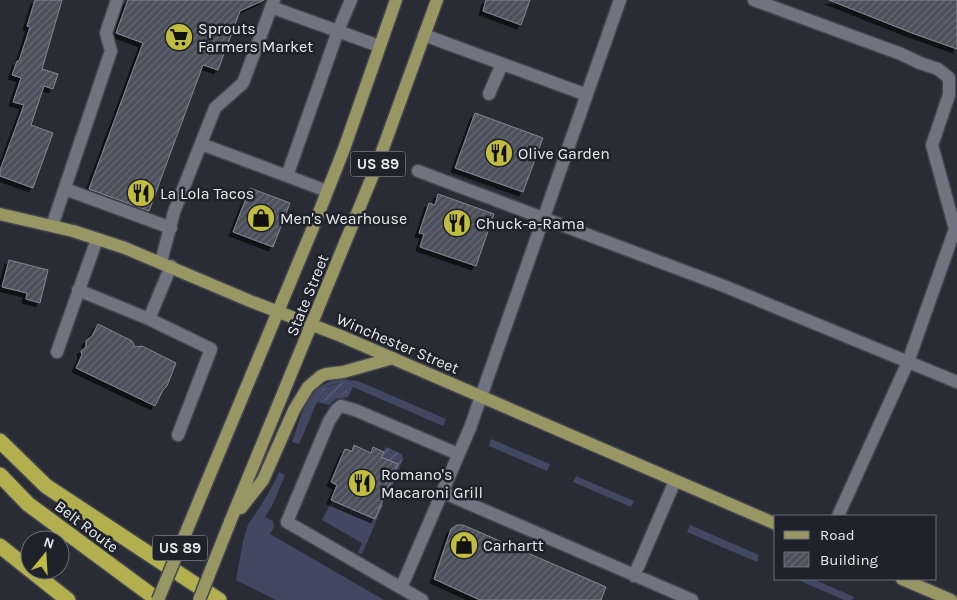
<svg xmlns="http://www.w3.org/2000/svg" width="957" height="600" font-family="Karla,sans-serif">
<defs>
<pattern id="garden-furrows" width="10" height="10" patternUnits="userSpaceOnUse" patternTransform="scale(1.25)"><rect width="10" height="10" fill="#424862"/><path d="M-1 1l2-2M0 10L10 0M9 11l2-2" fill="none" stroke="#5d6279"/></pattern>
<pattern id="building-hatch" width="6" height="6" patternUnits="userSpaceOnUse" patternTransform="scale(1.25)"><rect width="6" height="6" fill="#4d505b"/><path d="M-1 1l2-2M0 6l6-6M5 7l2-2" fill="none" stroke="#676973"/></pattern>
<filter id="shadow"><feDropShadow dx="-4" dy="4" stdDeviation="0" flood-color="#0009"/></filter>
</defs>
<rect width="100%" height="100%" fill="#292b35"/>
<path fill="#424862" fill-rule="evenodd" d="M339,379L358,381L446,419L443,426L353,387L348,397L335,399L329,405L317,402L299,444L292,442C302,414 306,386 339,379ZM342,382L346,393L326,401L323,400L320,396L328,386Z
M491,439L550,464L547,471L489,446Z
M279,472L285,475L273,504L265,517L273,521L274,527L270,534L384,600H276L236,580C239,566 243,534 249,523C260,507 271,491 279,472Z
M576,476L634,501L631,507L573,482Z
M330,505L375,524L362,554L358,553L362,543L322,520Z
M690,525L759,555L757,562L687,532Z
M796,579H813L854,597L852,600H844Z"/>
<path fill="url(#garden-furrows)" d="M342,382L347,387L346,393L327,402L323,400L320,396L322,389Z
M386,447L402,454L403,459L389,493L386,492L398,464L381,457Z
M332,500L381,504L383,505L375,524L330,505Z"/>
<path fill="url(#building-hatch)" stroke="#848793" filter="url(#shadow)" d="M35,0H62L42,69L58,74L53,89L44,86L31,125L53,133L33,188L0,176V170L24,105L13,102L21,78L12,75L17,61H19L30,27L27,26Z
M128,0H264L240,11L218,70L203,65L149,211L89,189L143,43L116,33Z
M486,0H530L521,25L483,11Z
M829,0H957V49L912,33Z
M475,113L543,138L523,192L455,168Z
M250,188L290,203L273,247L233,232Z
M438,194L494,214L476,266L420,247L424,234L419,233L429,203L435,205Z
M9,260L48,270L40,303L26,299L27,293L2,287Z
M98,324L132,341L135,347L142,346L176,363L167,386L163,390L155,406L76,368L82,355L81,351L86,347V341L92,336Z
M354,445L371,453L373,447L384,452L381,457L398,464L375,519L331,500L337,485L331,482L341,458L345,449L352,451Z
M457,525H463L606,587L601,600H480L434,579L451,529Z"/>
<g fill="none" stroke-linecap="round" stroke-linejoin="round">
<defs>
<path id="minor" d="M754,0L901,54L920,63L938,69L949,78V95L932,145L955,229L908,362L838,516
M271,7L379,46
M424,35L587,95
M489,94L502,64
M201,144L287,176L338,31L351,0
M418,171L724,286L957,382
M287,176L327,191
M65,189L171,228
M52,226L111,51L106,33L117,0
M161,262L174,212L215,108L243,83L274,0
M78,290L149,319L171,266
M149,319L211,349L178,435
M57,352L97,239
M442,492L692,600
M634,576L675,481
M401,588L470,428L620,0
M422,600L287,522L329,421L337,409L341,406L355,410L458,454"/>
<path id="major" d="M0,214L73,231L125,248L250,301L341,336L776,524
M201,496L312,230L344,149L396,0
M241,508L263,480L294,410L308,387L321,376L326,374L343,372L393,358
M230,522L377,165L437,0
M902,579L951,600"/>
<path id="highway" d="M0,441L46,486L219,600
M0,475L28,504L158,600
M0,546L68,600"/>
</defs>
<use href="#minor" stroke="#44464f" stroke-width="15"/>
<use href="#major" stroke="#44464f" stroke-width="15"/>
<use href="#highway" stroke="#44464f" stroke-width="18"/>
<use href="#minor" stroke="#717480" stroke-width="12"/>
<use href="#major" stroke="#989763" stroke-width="12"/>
<use href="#highway" stroke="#b2af4f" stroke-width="15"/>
<defs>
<path id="major-bridge" d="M158,600L201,496
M199,600L230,522"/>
</defs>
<use href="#major-bridge" stroke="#44464f" stroke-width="15" stroke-linecap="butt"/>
<use href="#major-bridge" stroke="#989763" stroke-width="12"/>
</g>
<defs>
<symbol id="supermarket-disc" viewBox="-11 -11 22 22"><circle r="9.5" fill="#c1bd40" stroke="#1f212b"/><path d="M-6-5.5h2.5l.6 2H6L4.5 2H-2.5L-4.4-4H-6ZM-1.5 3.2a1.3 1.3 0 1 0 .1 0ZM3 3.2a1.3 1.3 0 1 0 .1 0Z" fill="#111"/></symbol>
<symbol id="restaurant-disc" viewBox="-11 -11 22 22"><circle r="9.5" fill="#c1bd40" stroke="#1f212b"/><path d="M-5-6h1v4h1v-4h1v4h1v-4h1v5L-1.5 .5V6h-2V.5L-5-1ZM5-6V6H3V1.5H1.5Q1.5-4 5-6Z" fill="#111"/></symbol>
<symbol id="shop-disc" viewBox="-11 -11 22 22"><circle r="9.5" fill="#c1bd40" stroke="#1f212b"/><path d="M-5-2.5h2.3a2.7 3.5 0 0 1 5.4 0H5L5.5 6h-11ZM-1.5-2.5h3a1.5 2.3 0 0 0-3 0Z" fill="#111"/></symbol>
</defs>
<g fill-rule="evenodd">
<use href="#supermarket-disc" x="163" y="21" width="32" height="32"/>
<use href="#restaurant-disc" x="483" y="137" width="32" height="32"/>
<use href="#restaurant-disc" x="125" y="177" width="32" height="32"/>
<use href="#shop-disc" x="245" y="202" width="32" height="32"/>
<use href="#restaurant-disc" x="441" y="207" width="32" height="32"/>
<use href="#restaurant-disc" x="346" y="467" width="32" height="32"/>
<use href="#shop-disc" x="448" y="529" width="32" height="32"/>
</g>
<g text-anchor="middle" stroke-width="5" stroke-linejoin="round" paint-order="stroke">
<g fill="#1f212b" stroke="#abadb4" stroke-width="1">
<rect x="350.5" y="151.5" width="55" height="25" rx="4"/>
<rect x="152.5" y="535.5" width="55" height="25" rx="4"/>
</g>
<g font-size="15" font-weight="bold" fill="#e7e9ef">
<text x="378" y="169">US 89</text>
<text x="180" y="553">US 89</text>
</g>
<g font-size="16" fill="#e7e9ef" stroke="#1f212b" text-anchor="start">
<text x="198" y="34">Sprouts<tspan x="198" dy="18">Farmers Market</tspan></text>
<text x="518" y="159">Olive Garden</text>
<text x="160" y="199">La Lola Tacos</text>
<text x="280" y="224">Men's Wearhouse</text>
<text x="476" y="229">Chuck-a-Rama</text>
<text x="381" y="480">Romano's<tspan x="381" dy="18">Macaroni Grill</tspan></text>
<text x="483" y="551">Carhartt</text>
</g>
<g font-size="16" fill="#e7e9ef" stroke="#1f212b">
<text transform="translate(307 295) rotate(-68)" y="6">State Street</text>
<text transform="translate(398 343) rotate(23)" y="6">Winchester Street</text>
<text transform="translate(87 526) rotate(37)" y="6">Belt Route</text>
</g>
</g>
<rect x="774" y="515" width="162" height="65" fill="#1f212b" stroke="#6f7179"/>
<rect x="784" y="531" width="25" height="8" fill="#989763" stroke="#6f7179"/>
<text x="820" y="540" font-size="15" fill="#e7e9ef">Road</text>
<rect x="784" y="552" width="25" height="15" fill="url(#building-hatch)" stroke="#6f7179"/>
<text x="820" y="565" font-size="15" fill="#e7e9ef">Building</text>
<g transform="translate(45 555) rotate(18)"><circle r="24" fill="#1f212b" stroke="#6f7179"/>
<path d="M0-4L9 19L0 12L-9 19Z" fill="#c1bd40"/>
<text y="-8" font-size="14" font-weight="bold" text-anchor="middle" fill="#e7e9ef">N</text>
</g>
</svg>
